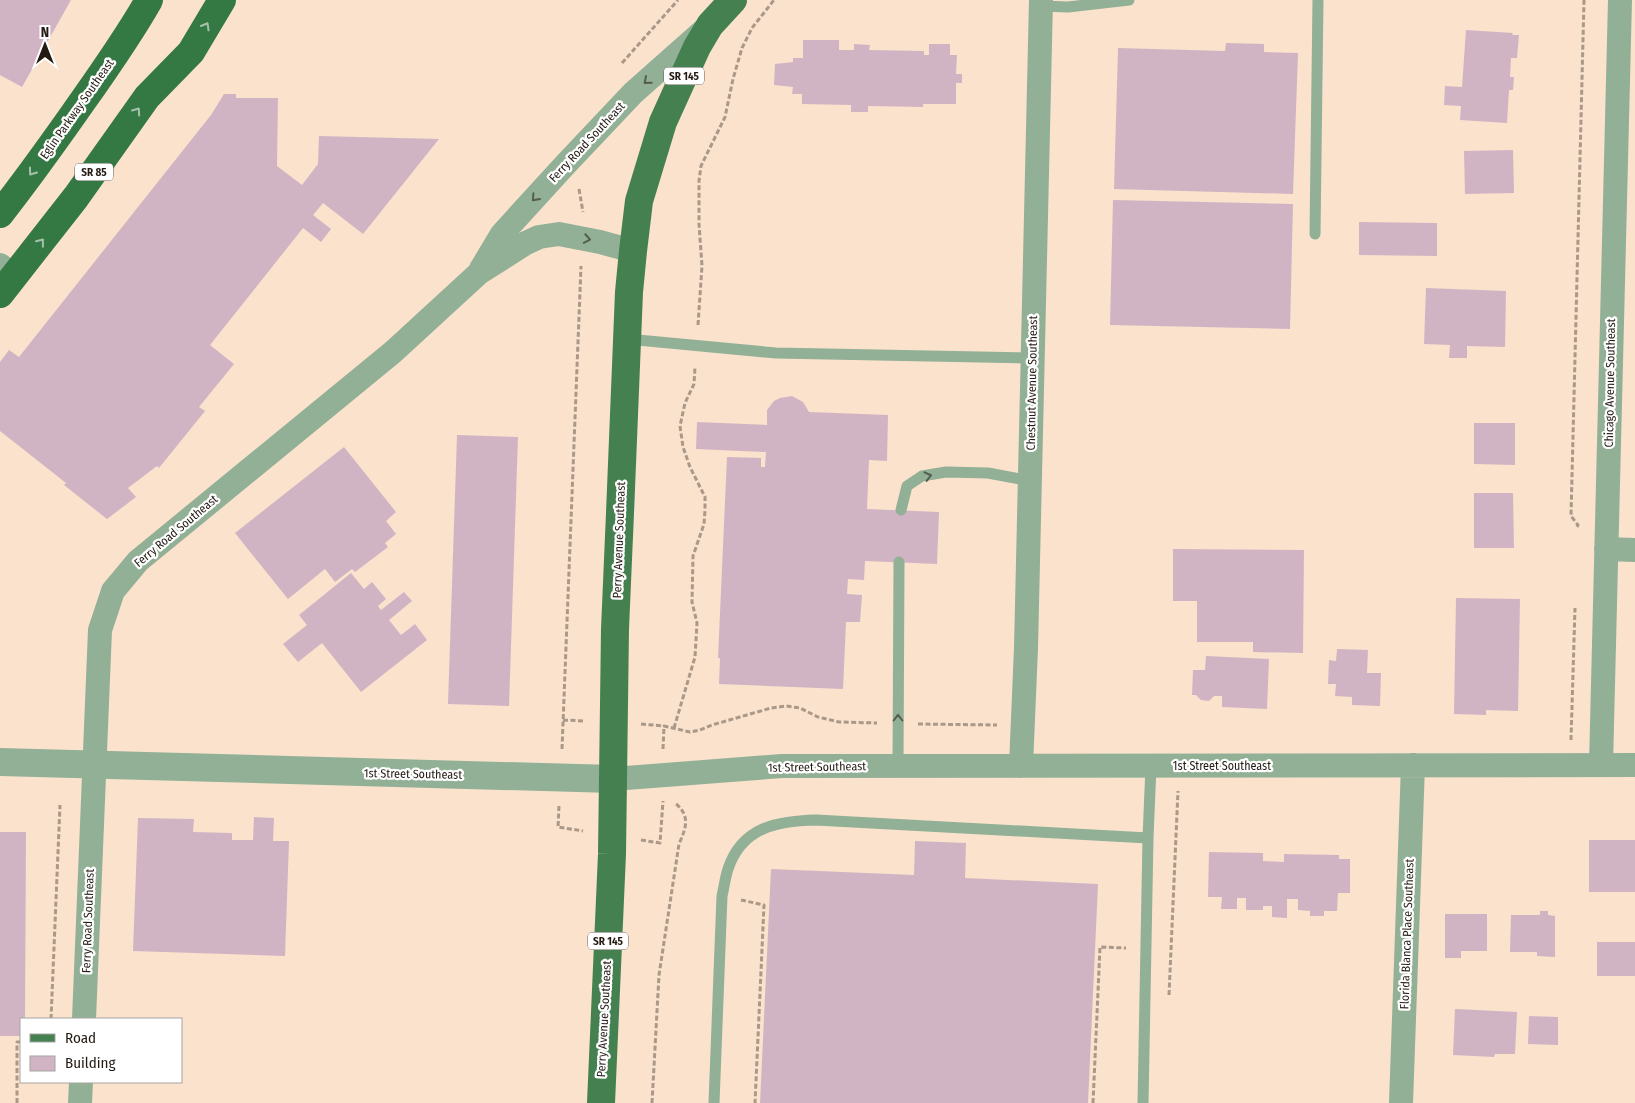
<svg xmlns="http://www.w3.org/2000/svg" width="1635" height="1103" font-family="'Fira Sans Condensed',sans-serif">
<rect width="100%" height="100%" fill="#fae2cd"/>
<path fill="#d1b4c4" d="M0,0H71L22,87L0,75Z
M1466,30L1513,33L1512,35H1519L1517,58H1511L1510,77H1514L1513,90H1509L1507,123L1460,120L1461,106L1444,105L1445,86L1462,87Z
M803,40H839V50H854V44L870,45L869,50L924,51V55H929V44H950V55H957L956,74H962V83H956V104H923V107L868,106V112H851V105L802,104V94H792L793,87L774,85L775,64L793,62V58H803Z
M1226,43L1264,44V52L1298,53L1293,194L1114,189L1118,48L1225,51Z
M224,94H236V98H278L277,166L302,185L318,164L319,136L439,139L363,234L323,203L313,215L331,229L321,242L303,228L210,345L234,364L199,407L205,411L159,468L157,466L128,488L136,497L107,519L64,485L66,483L0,431V362L9,350L19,357L211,115Z
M1513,150L1514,193L1465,194L1464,151Z
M1113,200L1293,204L1290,329L1110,325Z
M1359,222L1437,223V256L1359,255Z
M1426,288L1506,291L1505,347L1467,346V358H1449L1450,345L1424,344Z
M792,396L803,402L809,412L888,415L887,461L869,460L867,509L939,512L937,564L865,561L864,580L848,579L847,594L862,595L860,622H846L843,689L719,684L720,658H718L727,457L761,458V467H765L766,452L696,449L697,422L767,425V410L771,405L774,401L780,398Z
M1474,423H1515V465L1474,464Z
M457,435L518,437L509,706L448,704Z
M344,447L396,512L386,521L396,534L385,543L388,547L355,572L352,569L335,582L325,569L288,599L235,533Z
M1474,493H1513L1514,548H1474Z
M1173,549L1304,550L1303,653L1253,652V642H1197V601H1173Z
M351,573L364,589L372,582L386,599L378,606L381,610L404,592L412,601L389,620L401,635L415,624L427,640L361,692L322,643L298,662L283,644L307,625L299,615Z
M1456,598L1520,599L1518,711L1486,710V715L1454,714Z
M1337,649L1368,650L1367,673H1381L1380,706L1352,705V697L1335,696L1336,684H1328L1329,660L1336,661Z
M1206,656L1269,659L1267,709L1222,707V696H1214L1209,701L1201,700L1196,695H1192L1193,670H1205Z
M254,817L274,818L273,841H289L285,956L133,951L138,818L194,819L193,832L232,833V840H253Z
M0,832H26L25,1019H21V1036H0Z
M1589,840H1635V892H1589Z
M915,841L966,843L965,878L1098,884L1088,1103H760L771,869L914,875Z
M1209,852L1263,853V861L1284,862V854L1339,855V859H1350V893H1338L1337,911H1324V916H1310V911L1298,910V899H1287V918L1272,917V906H1263V910H1246V898H1237V909H1221L1222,897H1208Z
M1540,911H1548V915L1555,916V957L1537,956V952H1510L1511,915H1540Z
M1445,914H1487V951H1461V958H1445Z
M1597,942H1635V976H1597Z
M1455,1009L1517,1012L1515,1054H1495L1494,1057L1453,1055Z
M1529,1016L1558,1017V1045L1528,1044Z"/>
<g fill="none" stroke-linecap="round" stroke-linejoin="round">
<path stroke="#aa9888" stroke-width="3" stroke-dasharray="5 2.5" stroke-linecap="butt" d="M622,63L678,0
M579,189L583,212
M698,325L702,266L699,224V181L701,166L725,117L733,79L742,48L752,28L774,0
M1577,527L1578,525L1571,516L1584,0
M563,720L585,721
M641,724L664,726
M918,724L997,725
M674,728L695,657L697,623L692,602L693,556L704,524L705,510V497L690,467L683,447L680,426L685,403L694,384L695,367
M1571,740L1575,608
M562,749L581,266
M663,749L664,726L690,732L700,730L712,725L771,708L786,706L800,708L818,717L839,722L877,723
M559,806L558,827L583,831
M641,840L660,843L663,801
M741,900L764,905L755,1103
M1169,995L1178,791
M51,1019L60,805
M17,1103V1042H21
M652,1103L659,975L679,844C686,828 691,816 675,803
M1093,1103L1100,947L1126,948"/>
<path stroke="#91b095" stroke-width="11" d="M1041,6L1068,7L1129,0
M1315,234L1318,0
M627,339L776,353L1032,358
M901,510L907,486L922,476L946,472L988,473L1030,481
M898,766L899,562
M714,1103L722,896C724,888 725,878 728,869C742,827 777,821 816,820L1148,838
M1143,1103L1148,838L1151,766"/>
<path stroke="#91b095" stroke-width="24" d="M0,265L14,276
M481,269L502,234L564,166L633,93L703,31
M1606,549L1635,550
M1601,765L1620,0
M1021,766L1026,648L1041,0
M613,779L782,766L1635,765
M84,1019L100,630L113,591L138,561L393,352L479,273L526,243L539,237L559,234L600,242L633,251
M80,1103L81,1082
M1401,1103L1413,765"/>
<path stroke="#91b095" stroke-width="28" d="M0,762L613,779"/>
<path stroke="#458150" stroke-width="28" d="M601,1103L612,854L615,629L620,513L629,292L633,251L639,201L663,122L697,47L710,25L733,0"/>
<path stroke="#347844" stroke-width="28" d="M0,214C26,181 51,146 75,112C101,75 127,39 149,0
M0,294L76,197L147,97L191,52L222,0"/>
</g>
<defs><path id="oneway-chevron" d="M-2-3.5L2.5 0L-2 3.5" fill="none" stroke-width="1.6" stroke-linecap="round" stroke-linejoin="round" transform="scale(1.25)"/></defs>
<g stroke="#a4c2ab">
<use href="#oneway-chevron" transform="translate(206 26) rotate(-60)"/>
<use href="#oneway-chevron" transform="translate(137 111) rotate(-55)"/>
<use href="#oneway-chevron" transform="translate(32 172) rotate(126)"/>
<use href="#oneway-chevron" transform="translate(41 242) rotate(-52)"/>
</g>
<g stroke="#545e4e">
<use href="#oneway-chevron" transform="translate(647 81) rotate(139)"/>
<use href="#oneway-chevron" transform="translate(535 198) rotate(132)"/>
<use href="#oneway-chevron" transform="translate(587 239) rotate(11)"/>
<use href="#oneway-chevron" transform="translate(928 476) rotate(-14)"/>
<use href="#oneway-chevron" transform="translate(898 718) rotate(-90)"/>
</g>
<g text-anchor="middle" stroke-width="4.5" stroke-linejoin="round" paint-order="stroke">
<g fill="#fff" stroke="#655f5a" stroke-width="1">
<rect x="664" y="67.5" width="40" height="17" rx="4"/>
<rect x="75" y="163.5" width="38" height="17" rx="4"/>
<rect x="588" y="932.5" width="40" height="17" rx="4"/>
</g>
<g font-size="11" font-weight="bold" fill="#231b13">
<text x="684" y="80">SR 145</text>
<text x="94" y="176">SR 85</text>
<text x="608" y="945">SR 145</text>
</g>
<g font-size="12" fill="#231b13" stroke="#fff">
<text transform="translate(77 109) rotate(-55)" y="4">Eglin Parkway Southeast</text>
<text transform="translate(587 142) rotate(-47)" y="4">Ferry Road Southeast</text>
<text transform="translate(1032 383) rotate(-89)" y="4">Chestnut Avenue Southeast</text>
<text transform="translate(1610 383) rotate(-89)" y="4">Chicago Avenue Southeast</text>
<text transform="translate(176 531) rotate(-40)" y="4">Ferry Road Southeast</text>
<text transform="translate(619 540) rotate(-88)" y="4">Perry Avenue Southeast</text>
<text x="1222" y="770">1st Street Southeast</text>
<text transform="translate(817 767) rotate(-1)" y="4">1st Street Southeast</text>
<text transform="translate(413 774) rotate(1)" y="4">1st Street Southeast</text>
<text transform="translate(88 921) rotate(-88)" y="4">Ferry Road Southeast</text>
<text transform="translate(1407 934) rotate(-88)" y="4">Florida Blanca Place Southeast</text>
<text transform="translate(604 1019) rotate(-87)" y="4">Perry Avenue Southeast</text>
</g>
</g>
<rect x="20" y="1018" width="162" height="65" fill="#ffffff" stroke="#a7a4a1"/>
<rect x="30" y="1034" width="25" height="8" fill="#458150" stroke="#a7a4a1"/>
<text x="65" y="1043" font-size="15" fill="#231b13">Road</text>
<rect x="30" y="1056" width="25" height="15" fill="#d1b4c4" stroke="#a7a4a1"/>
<text x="65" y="1068" font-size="15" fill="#231b13">Building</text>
<g transform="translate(45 45)" stroke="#ffffff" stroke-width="4" paint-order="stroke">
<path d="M0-4L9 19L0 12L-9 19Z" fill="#231b13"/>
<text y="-8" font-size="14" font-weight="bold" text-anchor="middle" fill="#231b13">N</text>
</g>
</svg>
